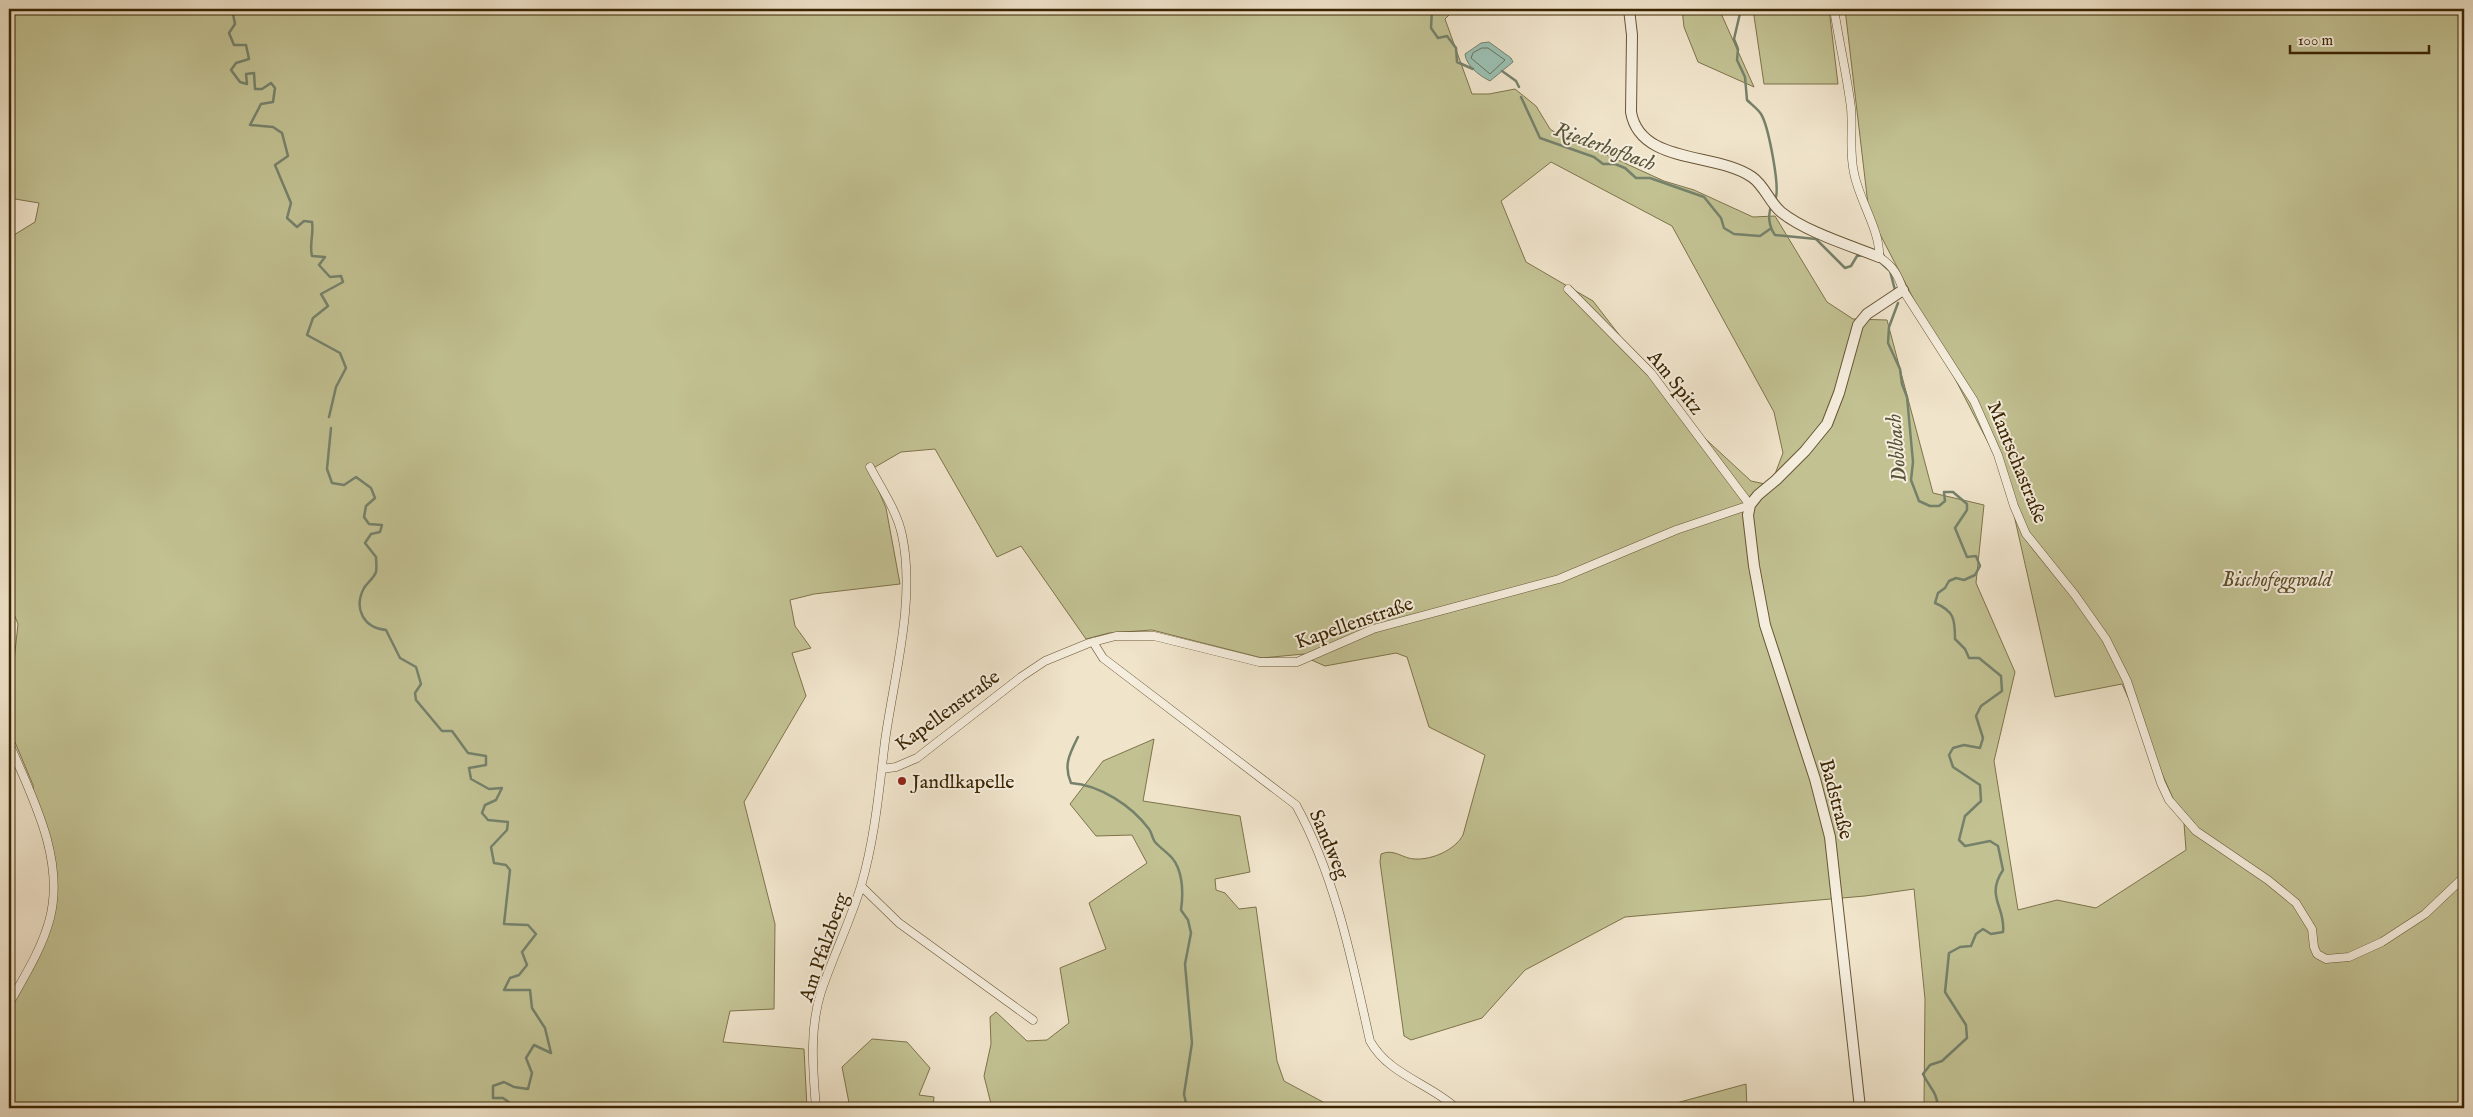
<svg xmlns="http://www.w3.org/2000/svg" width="2473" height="1117" font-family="'IM FELL English',serif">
<rect width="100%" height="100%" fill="#f0e4cb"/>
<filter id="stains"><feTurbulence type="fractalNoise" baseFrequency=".004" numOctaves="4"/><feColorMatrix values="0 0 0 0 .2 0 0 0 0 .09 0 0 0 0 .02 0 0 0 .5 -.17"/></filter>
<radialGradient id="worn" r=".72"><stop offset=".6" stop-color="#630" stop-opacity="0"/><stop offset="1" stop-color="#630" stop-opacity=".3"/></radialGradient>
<path fill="#c2c192" stroke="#7e734a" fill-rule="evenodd" d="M9,9H1455L1445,19L1472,94H1489L1515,89L1536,106L1550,129L1568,141L1594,149L1664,181L1694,190L1753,217L1775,216L1827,302L1853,319L1887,320L1933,493L1984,505L1976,583L2015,672L1994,761L2018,910L2057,900L2096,908L2186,850L2184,823L2122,684L2055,697L2005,475L1869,213L1845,9H2464V1108H1924L1925,999L1914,889L1865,896L1625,917L1525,970L1482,1018L1411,1040L1404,1036L1380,862L1381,854C1394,848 1403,859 1415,859C1432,860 1455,850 1463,835L1485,755L1429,727L1407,657L1396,653L1325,666L1307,658L1304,654L1262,658L1152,630L1109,633L1086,639L1021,546L997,557L935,449L901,452L870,470L886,508L900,584L814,594L790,600L795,626L811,648L792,653L806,696L744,802L775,924L774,1009L730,1011L723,1042L804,1049L807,1108H10L9,1004L43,938L55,885L35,806L33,785L9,728V672L13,670L18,624L9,602V297L15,296L9,289V238L35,222L39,203L9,198ZM1551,162L1672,226L1774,412L1783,453L1775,474L1765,484L1751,481L1685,420L1593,301L1526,262L1501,201Z
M1682,9H1719L1754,87L1698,62L1684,27Z
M1753,9H1829L1838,84H1764Z
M1154,739L1143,801L1240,816L1250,872L1215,879L1216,890L1225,893L1239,909L1256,907L1277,1061L1284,1081L1334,1108H992L984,1076L991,1044L990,1017L996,1012L1027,1041L1047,1040L1069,1023L1060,968L1106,949L1089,903L1147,863L1132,835L1096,836L1070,804L1103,761Z
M872,1039L907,1042L930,1068L919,1095L934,1097L933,1108H850L842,1067Z
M1746,1084L1747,1108H1658Z"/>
<path fill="#9bbfb2" stroke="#75816b" d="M1489,42L1511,58L1513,62L1490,81C1480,76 1466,66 1465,54L1481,43Z"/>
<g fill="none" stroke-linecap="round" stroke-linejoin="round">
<path stroke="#6b725a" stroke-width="1" d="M1482,48H1488L1505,60L1490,74L1471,58L1473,53Z"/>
<path stroke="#75816b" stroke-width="2.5" d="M245,9L233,14L235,24L229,33L234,45H246L249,59L236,63L231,70L240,82L247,84L246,74L254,73L255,89H262L271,83L275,88L273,102L261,104L250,125L273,127L282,133L288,156L275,165L291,203L287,218L297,227L304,221L312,222C314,234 309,245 312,256L325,257L319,265L330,277L341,276L343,282L321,294L328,306L313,318L307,335L340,353L346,368L336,387L329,417
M1410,9L1412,11L1415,9
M1432,9L1431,28L1438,38L1447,36L1456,48L1457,62L1473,69
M1741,9L1734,39L1738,49L1737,60L1745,77L1747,100C1751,104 1758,109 1761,114C1768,125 1781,189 1775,200
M1502,71L1516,81L1519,87
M1521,97L1540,138L1594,157L1603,164H1615L1625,168L1636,178H1650L1704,197L1721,218L1724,228L1734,234L1760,236L1770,229
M1772,205C1767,214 1769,227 1775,235L1816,239L1845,268L1851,266L1857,256L1864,255
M1880,262L1890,271L1895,290
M1898,303L1889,327L1888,343L1900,369L1902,384L1907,397L1913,462L1911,480L1919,501L1930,506H1939L1945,501L1944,492H1953L1967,504V510L1955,528L1967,557L1976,556L1980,566L1975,575L1964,580L1956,578L1949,581L1945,588L1938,593L1935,603C1954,611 1955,619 1955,639L1965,649L1969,658H1979L2001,676L2002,691L1981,706L1976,716L1983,738L1980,748L1964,745L1953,748L1949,755L1953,767L1980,785L1981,801L1965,816L1959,840L1965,846L1990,841L1998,846L2003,870C1985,897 2006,907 2003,932L1991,934L1983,929L1976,934L1971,946L1960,947L1949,953L1945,992L1966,1025L1967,1038L1942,1061L1930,1065L1923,1074C1930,1089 1937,1091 1938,1108
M331,428L327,469L332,483L344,485L356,477L371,488L375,498L366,506L364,517L369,524L382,525L380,532L371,534L365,543L376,557C376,561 377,568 376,572C374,578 367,583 364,588C353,609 364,628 386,630L400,658L416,667L421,684L415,693L416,700L442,731H452L468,753L486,756V765L469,768L471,779L489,789L502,788L496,800L485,805L482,813L488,820L508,822L507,830L491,847L494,863L506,865L510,870L504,924L528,925L536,934L522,952L527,965L519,975L510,978L504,990H530L532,1008L545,1028L551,1053L534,1045L526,1058L532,1073L528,1089L514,1087L504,1082L493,1086V1098H503L517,1108
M1078,737C1070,753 1063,765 1071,783C1100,785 1132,806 1149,829C1152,833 1152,838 1155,842C1163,851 1174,856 1178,868C1183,881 1183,896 1181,910L1188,920L1191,933L1185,964L1192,1043L1184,1094L1187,1108"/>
<defs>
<path id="minor" d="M1834,9C1839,42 1847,75 1851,108C1853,130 1849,151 1854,173C1859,200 1881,232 1879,257C1893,266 1898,275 1903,290L1974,401L1998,455L2014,506L2026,534L2075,595L2106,639L2127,681L2161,783L2169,800L2196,831L2268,880L2296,903L2312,929L2314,947L2317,954L2326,959L2349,957L2382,942L2425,914L2464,877
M1093,642L1103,658L1296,805C1336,878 1352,961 1370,1041C1389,1075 1429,1083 1456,1108
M9,743C32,797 65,858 50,918C42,949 24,977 9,1004
M882,769L896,767L917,758L1021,677L1045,661L1089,643L1116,636H1154L1259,662H1297L1373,629L1559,579L1676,530L1750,505L1651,373L1568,289
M861,886L899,923L1033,1020
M9,1105L10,1108
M816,1108C813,1070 809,1030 821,992C833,956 850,922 861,886C875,838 879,790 885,741C894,676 916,600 902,535C897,511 881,488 870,467"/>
<path id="tertiary" d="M1629,9L1632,35L1631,112C1640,165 1717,152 1752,177C1765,186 1769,202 1781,212C1806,232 1849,245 1879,257
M1860,1108L1830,837L1815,779L1765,625L1754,566L1748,515L1750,505L1758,495L1776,480L1805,451L1827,424L1839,393L1858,325L1867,314L1903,290"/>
</defs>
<use href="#minor" stroke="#685534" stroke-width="9"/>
<use href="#tertiary" stroke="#685534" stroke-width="12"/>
<use href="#minor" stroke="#f5eddd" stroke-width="8"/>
<use href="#tertiary" stroke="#f5eddd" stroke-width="10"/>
</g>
<circle fill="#8f2418" stroke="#f5eddd" stroke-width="2" cx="902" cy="781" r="5"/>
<g text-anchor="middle" stroke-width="4" stroke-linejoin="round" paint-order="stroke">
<g font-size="20" fill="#3b2501" stroke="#f5eddd">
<text transform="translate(1676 382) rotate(51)" y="7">Am Spitz</text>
<text transform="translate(2018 462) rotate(68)" y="7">Mantschastraße</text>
<text transform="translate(1354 622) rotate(-19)" y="7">Kapellenstraße</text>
<text transform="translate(947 710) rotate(-36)" y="7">Kapellenstraße</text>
<text transform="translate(1837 799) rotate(75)" y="7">Badstraße</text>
<text transform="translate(1330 844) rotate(67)" y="7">Sandweg</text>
<text transform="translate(823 947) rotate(-71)" y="7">Am Pfalzberg</text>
</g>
<g font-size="20" font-style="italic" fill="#5d4c25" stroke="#f5eddd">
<text x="2277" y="586">Bischofeggwald</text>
</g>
<g font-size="20" fill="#3b2501" stroke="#f5eddd" text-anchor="start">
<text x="912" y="788">Jandlkapelle</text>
</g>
<g font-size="21" font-style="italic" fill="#585336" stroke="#f5eddd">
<text transform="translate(1605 146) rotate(20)" y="7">Riederhofbach</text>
<text transform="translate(1896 448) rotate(-95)" y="7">Doblbach</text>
</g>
</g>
<rect width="2473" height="1117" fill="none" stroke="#f0e4cb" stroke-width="30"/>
<rect x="10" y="10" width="2453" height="1097" fill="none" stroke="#3b2501" stroke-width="2.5"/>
<rect x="15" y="15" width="2443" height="1087" fill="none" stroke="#3b2501"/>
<path d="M2290 45v8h139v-8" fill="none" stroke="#3b2501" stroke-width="2.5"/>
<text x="2298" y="45" font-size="15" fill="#3b2501" stroke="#f5eddd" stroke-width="4" paint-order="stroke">100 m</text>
<rect width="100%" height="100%" filter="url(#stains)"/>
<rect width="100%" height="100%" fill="url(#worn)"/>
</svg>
